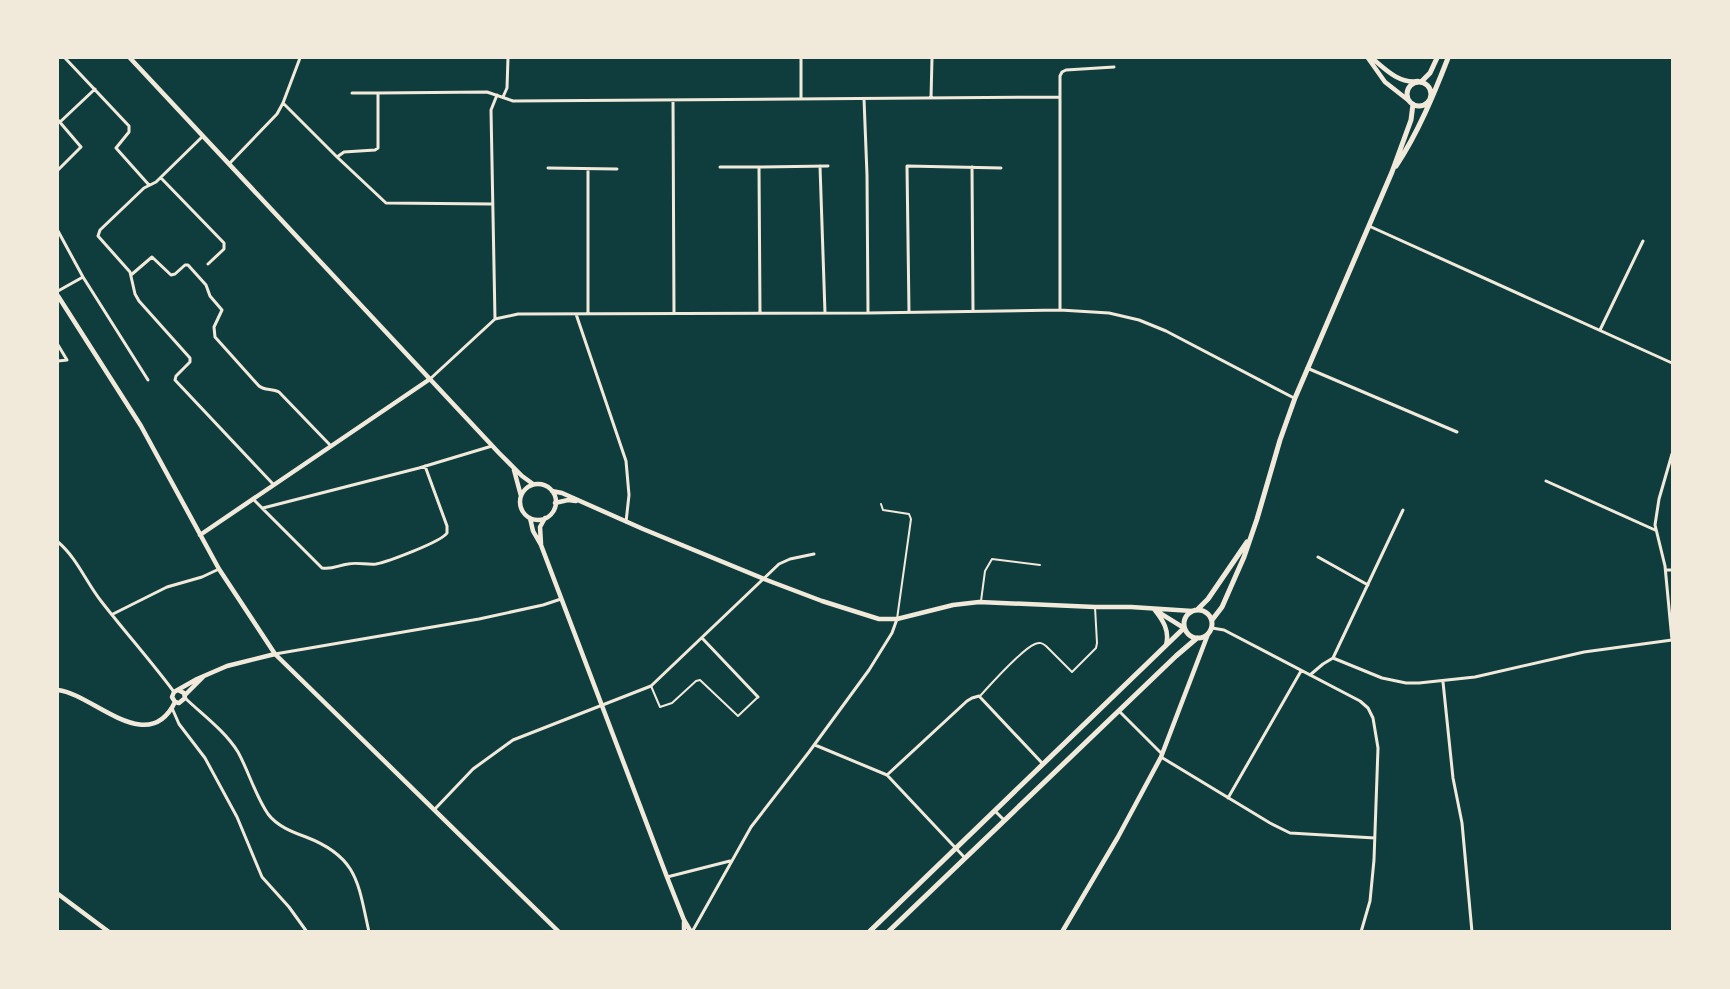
<svg xmlns="http://www.w3.org/2000/svg" width="1730" height="989" font-family="'Golos Text',sans-serif">
<rect width="100%" height="100%" fill="#0f3d3e"/>
<g fill="none" stroke-linecap="round" stroke-linejoin="round">
<path stroke="#f1e9da" stroke-width="2" d="M881,504L883,510L909,514L911,519L897,619
M981,601L985,571L992,559L1040,565
M651,686L660,707L672,703L696,681L700,680L738,716L758,697
M980,696C991,684 1022,649 1035,644C1040,642 1042,643 1046,646L1072,672L1096,648L1097,643L1095,607"/>
<path stroke="#f1e9da" stroke-width="3" d="M65,58L129,126V132L116,148L149,185
M352,93H378
M503,97L507,88L508,58
M931,98L932,58
M801,99V58
M864,99L867,175L868,313
M673,100L674,314
M283,103L337,157L386,203L492,204
M58,120L81,147L58,170
M60,122L95,89
M203,136L156,182L144,188L100,230L98,236L130,272L135,294L139,301L190,358V362L176,376L175,380L273,484
M337,157L344,152L375,150L378,148V93L487,92L513,101L1060,97
M229,164L277,114L283,103L300,58
M820,166L825,313
M720,167H759L760,313
M759,167L828,166
M972,167L973,311
M548,168L617,169
M588,169V313
M161,178L224,243V249L208,264
M1369,226L1672,363
M58,231L83,277L148,380
M131,275L152,257L171,275L175,274L185,265H188L206,285L210,296L222,310L214,327L215,337L259,386C265,391 272,388 279,392L331,446
M58,291L83,277
M1060,310V76L1062,72L1066,70L1114,67
M909,312L907,166L1001,168
M576,314L626,461L629,495L626,522
M495,319L491,110L497,95
M1600,330L1643,241
M58,345L67,360L58,361
M1307,368L1457,432
M430,379L495,319L518,314L868,313L1060,310L1109,313L1139,320L1166,331L1294,398
M1546,481L1655,530
M253,499L322,568C332,570 339,565 348,564C357,562 367,565 376,564C387,562 441,542 447,533V526L425,466
M263,508L419,468L492,446
M58,542C77,558 86,582 101,601C125,632 151,661 174,692
M1318,557L1368,585
M1666,570H1672
M113,614L167,587L202,577L219,569
M1212,628L1224,630L1360,701L1368,708L1373,718L1378,748L1374,860L1370,901L1361,932
M702,638L758,697
M1672,640L1665,566L1655,525L1659,499L1672,454
M275,654L479,619L543,605L561,599
M1333,658L1403,510
M1310,675L1323,664L1333,658L1382,678L1406,683H1419L1475,677L1584,652L1672,640
M1443,682L1453,778L1462,823L1472,932
M185,698C203,715 225,731 238,752C249,772 255,795 268,814C277,826 292,832 306,837C358,857 358,883 369,932
M172,708L179,724L205,758L237,817L262,877L289,907L307,932
M1119,711L1162,754
M815,745L887,775L965,858
M1161,757L1270,823L1290,833L1375,838
M887,775L967,701L972,698L979,696L1043,764
M1228,798L1301,671
M434,810L473,769L513,740L651,686L779,564L790,559L814,554
M995,811L1004,820
M667,877L730,861
M692,932L751,827L809,752L869,670L892,633L897,619"/>
<path stroke="#f1e9da" stroke-width="4.5" d="M1368,58L1385,82L1408,100
M1372,58C1385,69 1399,84 1418,81
M58,296L141,426L219,569L275,654L559,932
M200,535L430,379
M58,690C93,694 148,758 175,702
M185,695L203,677
M175,702L172,697L174,692L197,679L227,666L275,654
M175,702L179,703L185,698L184,693L178,690
M1062,932L1118,837L1161,757L1208,634"/>
<path stroke="#f1e9da" stroke-width="4.5" d="M130,58L499,453L522,476L533,484
M514,470L521,496
M520 502a18 18 0 1 1 36 0a18 18 0 1 1-36 0Z
M552,491L562,493L643,529L764,579L822,601L879,619H897L953,605L979,602L1095,607H1131L1192,611
M555,503L568,500L576,501
M530,518L533,531L541,545L667,877L684,920L691,932
M541,544L540,527L545,518
M1154,609C1163,620 1170,631 1166,645
M1155,610L1184,628
M58,894L109,932
M684,922V932"/>
<path stroke="#f1e9da" stroke-width="5" d="M1422,81L1430,73L1437,58
M1407 94a12 12 0 1 1 24 0a12 12 0 1 1-24 0Z
M1396,166C1418,133 1434,94 1448,58
M1184 624a14 14 0 1 1 28 0a14 14 0 1 1-28 0Z
M1197,610L1208,599L1247,542
M1212,620L1222,607L1244,557L1257,519L1280,440L1295,398L1392,172L1411,120L1413,104
M869,932L1184,628
M888,932L1176,656L1197,638"/>
</g>
<rect width="1730" height="989" fill="none" stroke="#f1e9da" stroke-width="118"/>
</svg>
